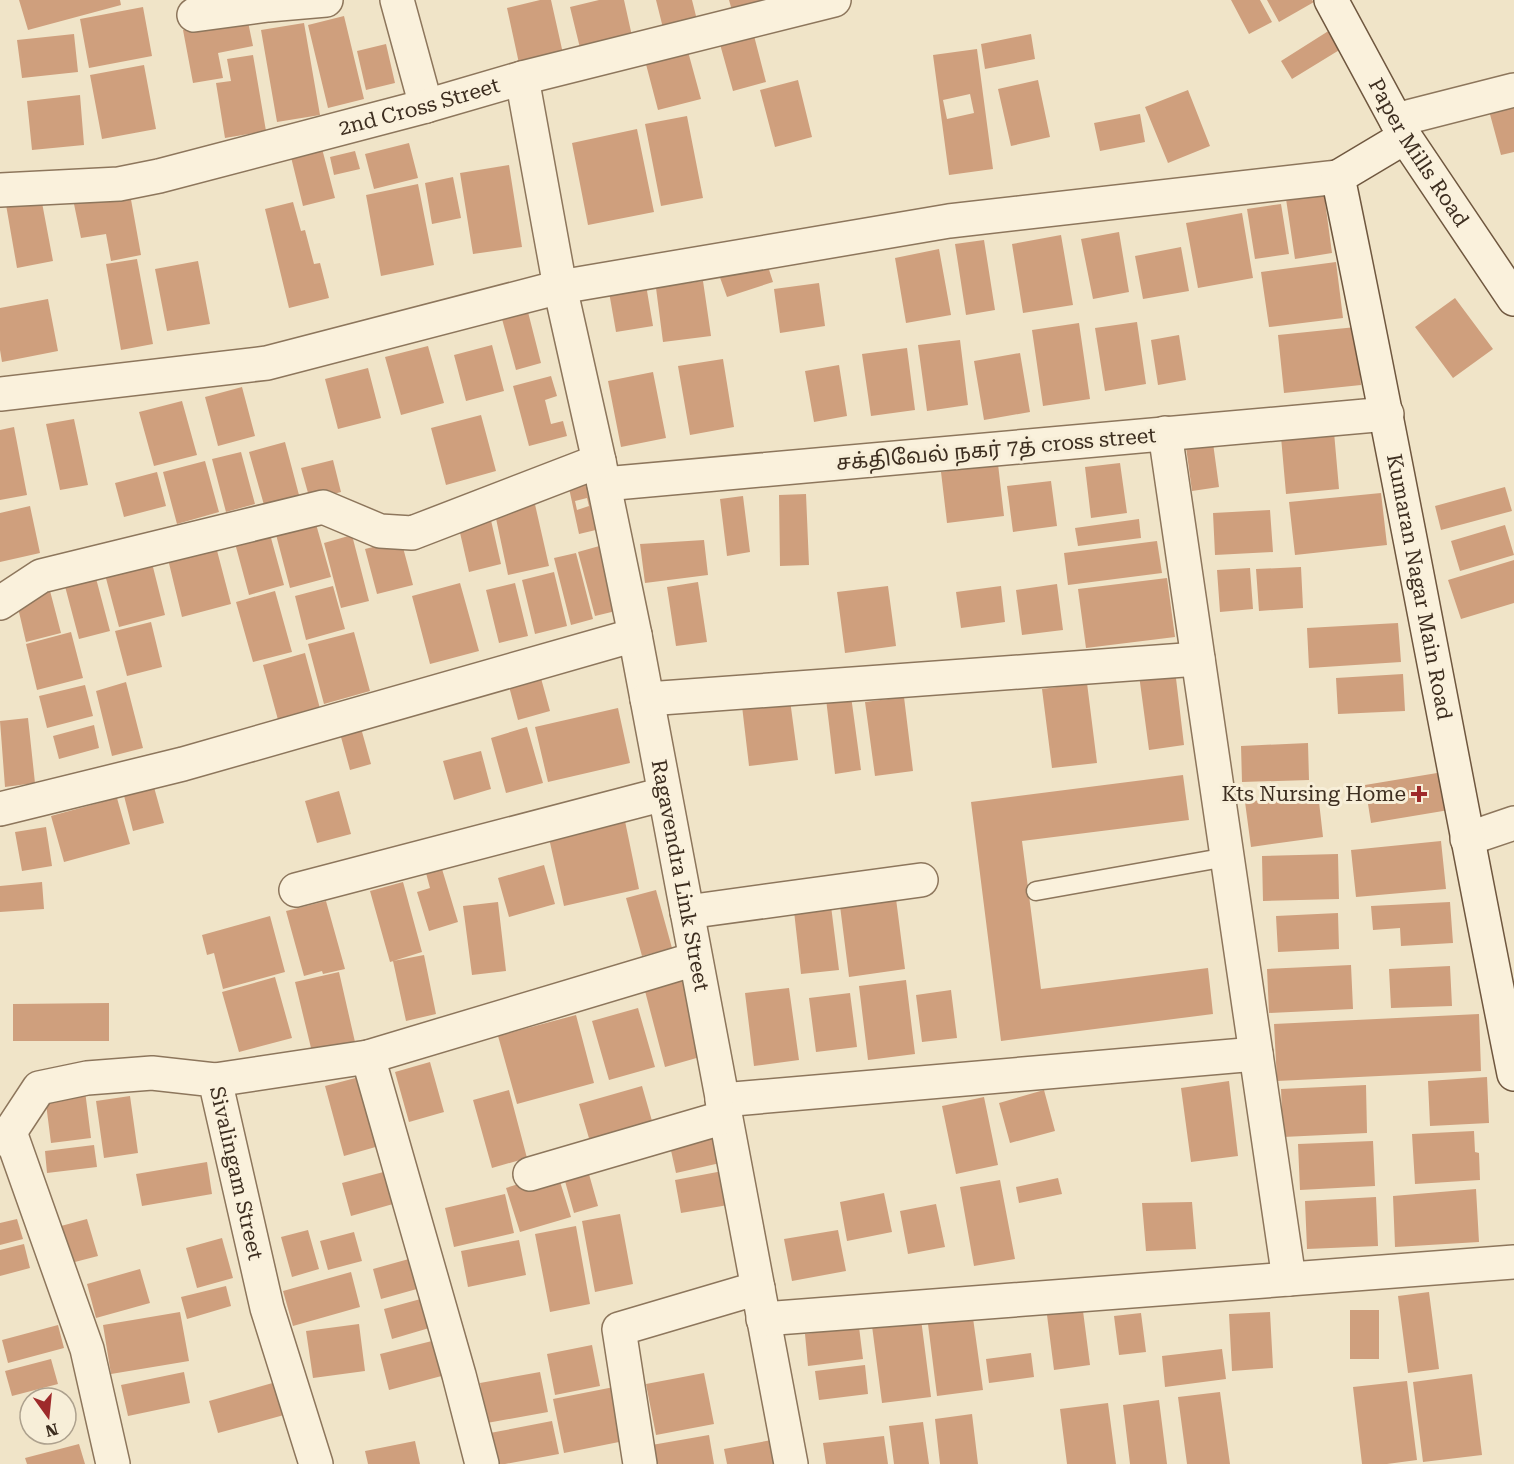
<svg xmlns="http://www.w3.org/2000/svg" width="1514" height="1464" font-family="'Roboto Serif','Noto Sans Tamil',serif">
<rect width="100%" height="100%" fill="#f0e4c8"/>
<path fill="#cf9f7d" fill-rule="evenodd" d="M19,0H120L121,5L28,30Z
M540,0H551L564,58L520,68L507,8Z
M599,0H624L632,36L580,48L570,7Z
M656,0H692L699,28L665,36Z
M729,0H788L733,14Z
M1231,0H1260L1272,22L1249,34Z
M1267,0H1312L1314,2L1279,22Z
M143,7L152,56L89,68L80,19Z
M344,16L364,99L328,108L308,25Z
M247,17L253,46L218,53L223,78L193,83L183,30Z
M304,23L320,115L277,122L261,30Z
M752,28L766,82L733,91L718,37Z
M1330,30L1341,49L1292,79L1281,61Z
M74,34L78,72L22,78L17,40Z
M1031,34L1035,59L985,69L981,44Z
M684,37L701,99L658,110L642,49Z
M386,44L395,83L366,90L357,51Z
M977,49L993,169L949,175L933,55ZM970,94L974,113L947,119L943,100Z
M253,55L266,131L225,138L216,83L231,81L227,59Z
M144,65L156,129L102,139L90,75Z
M798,80L812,137L775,147L760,90Z
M1038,80L1050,137L1011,146L998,89Z
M1188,90L1210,146L1168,163L1145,107Z
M80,95L84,145L32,150L27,101Z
M1514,100V152L1501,155L1488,107Z
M1140,114L1145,142L1100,151L1094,123Z
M687,116L703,198L661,206L645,124Z
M637,129L654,212L588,225L572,143Z
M320,141L335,198L303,206L289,149Z
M409,143L418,178L374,189L365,154Z
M355,151L360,169L334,175L330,157Z
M509,165L522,247L473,254L460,173Z
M453,177L461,218L432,224L425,183Z
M418,184L434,265L381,276L366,195Z
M40,192L53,261L17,268L5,199Z
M130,194L141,255L111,261L106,234L81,238L74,204Z
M1324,194L1332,253L1295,259L1286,199Z
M293,202L301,231L305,230L314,264L320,263L329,298L289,308L265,209Z
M1281,204L1289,254L1255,259L1247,209Z
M1242,213L1253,278L1198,288L1186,223Z
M1119,232L1129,292L1093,299L1081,239Z
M1061,235L1073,305L1023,313L1012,244Z
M984,240L995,310L966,315L955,244Z
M1181,247L1189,291L1143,299L1135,256Z
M939,249L951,315L906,323L895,258Z
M765,257L773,282L727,297L718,272Z
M137,259L153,344L121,350L106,264Z
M198,261L210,324L167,331L155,269Z
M1336,262L1343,318L1269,327L1261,272Z
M703,281L711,336L663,342L656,288Z
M819,283L825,326L780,333L774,289Z
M646,285L653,326L616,332L609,292Z
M1455,298L1493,349L1453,378L1415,327Z
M48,299L58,351L2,362L0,350V308Z
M528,312L541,363L516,370L502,319Z
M1137,322L1146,384L1105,391L1095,328Z
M1079,323L1090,399L1043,406L1032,330Z
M1356,327L1361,385L1284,393L1278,335Z
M1179,335L1186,380L1158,385L1151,340Z
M960,340L968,405L927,411L918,345Z
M492,345L504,391L466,401L454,355Z
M428,346L444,403L401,415L385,357Z
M907,348L915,410L871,416L862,354Z
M1020,353L1030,412L984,420L974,361Z
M723,359L734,427L690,435L678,366Z
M839,365L847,416L814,422L805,371Z
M368,368L381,418L338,429L325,379Z
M653,372L666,438L621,447L608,381Z
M551,376L557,396L545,400L551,424L563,421L567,436L529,446L513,386Z
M242,387L255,436L218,446L205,397Z
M182,401L197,455L154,466L139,412Z
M481,415L496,471L446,485L431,428Z
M74,419L88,485L60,490L46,424Z
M14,427L27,495L0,500V430Z
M1334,432L1339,489L1286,494L1281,437Z
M285,442L299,495L264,505L249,452Z
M1213,443L1219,487L1192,491L1186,447Z
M241,452L255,504L226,512L212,459Z
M333,460L341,492L310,500L301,468Z
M205,461L219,512L177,524L163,472Z
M1120,463L1127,513L1091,518L1085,467Z
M998,464L1004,516L947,523L941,472Z
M157,472L166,506L124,517L115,483Z
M588,475L600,529L579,534L567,479ZM587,498L589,506L577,510L575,501Z
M1051,481L1057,526L1013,532L1007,486Z
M1505,487L1512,511L1441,530L1435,506Z
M1381,493L1387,545L1295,555L1289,502Z
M806,494L809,565L780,566L779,495Z
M743,496L750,552L727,556L720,499Z
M534,500L549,566L508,575L494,509Z
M30,506L40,553L0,562V513Z
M1270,510L1273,552L1215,555L1213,513Z
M490,516L501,564L469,572L458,524Z
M314,517L331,577L290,588L274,527Z
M1139,519L1141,538L1078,546L1075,528Z
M1505,525L1514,555L1460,571L1451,541Z
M268,527L284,585L249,595L233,536Z
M352,535L369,601L341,608L324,543Z
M214,539L231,604L182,617L166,551Z
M401,540L413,585L377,594L365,549Z
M704,540L708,575L645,583L640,544Z
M1157,541L1162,573L1068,585L1064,553Z
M603,545L620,610L595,616L578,552Z
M576,553L593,619L571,625L554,558Z
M150,555L165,615L119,627L103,567Z
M1514,560V603L1461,619L1448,580Z
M93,567L110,631L79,639L62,575Z
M1301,567L1303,608L1259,611L1256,569Z
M1250,568L1253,609L1220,612L1217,570Z
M554,572L567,626L535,634L522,580Z
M1167,578L1175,637L1086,648L1078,589Z
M698,582L707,642L676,646L667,587Z
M460,583L479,651L430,664L412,596Z
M515,583L528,636L499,643L486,590Z
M1057,584L1063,630L1022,635L1016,590Z
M333,586L345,629L306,640L295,596Z
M888,586L896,646L845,653L837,592Z
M1001,586L1005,622L961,628L956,592Z
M49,587L61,633L26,642L15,595Z
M275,591L292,652L253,662L236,602Z
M151,622L162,667L127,676L115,631Z
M1398,623L1401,662L1309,668L1307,628Z
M71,632L83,678L37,690L26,644Z
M354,632L370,691L324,704L308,644Z
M305,653L322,716L280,727L263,665Z
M1175,670L1184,745L1149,750L1139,675Z
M539,671L550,711L518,720L507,679Z
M1403,674L1405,711L1338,714L1336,678Z
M126,682L143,748L112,756L96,691Z
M1087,683L1097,763L1052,768L1042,689Z
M85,685L93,716L47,728L39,696Z
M851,696L861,770L835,774L826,699Z
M904,697L913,771L875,776L865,702Z
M790,700L798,760L749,766L742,706Z
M618,708L630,763L548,782L535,727Z
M28,718L35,783L5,787L0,721Z
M359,721L371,764L350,770L338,726Z
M94,725L99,748L59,759L53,736Z
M527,727L543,783L506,793L491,738Z
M1308,743L1309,780L1242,782L1241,746Z
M481,751L491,789L454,800L443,761Z
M1443,772L1449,810L1371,823L1365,785Z
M1183,775L1189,820L1022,841L1041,989L1208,968L1213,1014L1001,1041L971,802Z
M152,780L164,823L133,831L122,788Z
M339,791L351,834L317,843L305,801Z
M1318,793L1323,837L1251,847L1245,802Z
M117,798L130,844L64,862L51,816Z
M625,821L639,889L564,906L549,838Z
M46,827L52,866L22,871L15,832Z
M1441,841L1446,889L1356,897L1351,850Z
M1338,854L1339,899L1263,901L1262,856Z
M544,865L555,904L509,917L498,878Z
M442,869L458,922L429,931L417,892L430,888L426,873Z
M42,882L44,909L0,912V886Z
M403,882L422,952L390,962L370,891Z
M656,890L672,948L642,956L626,898Z
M895,891L905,969L849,977L839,898Z
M326,901L345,969L323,974L322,971L304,976L286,911Z
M498,902L506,971L472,975L463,906Z
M1450,902L1453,943L1401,946L1400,928L1373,930L1371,906Z
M831,906L839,970L801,974L794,911Z
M1338,913L1339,949L1278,952L1276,916Z
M270,916L285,972L223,989L214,953L207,955L202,935Z
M424,955L436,1014L406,1021L393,961Z
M1351,965L1353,1009L1269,1013L1267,969Z
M1450,966L1452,1006L1391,1008L1389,969Z
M339,972L355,1042L312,1052L295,982Z
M275,977L292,1038L239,1052L222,992Z
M686,979L707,1055L665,1067L645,991Z
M906,980L915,1054L868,1060L859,986Z
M789,988L799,1060L754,1066L745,993Z
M951,990L957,1038L922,1042L916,995Z
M850,993L857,1047L816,1052L809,998Z
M109,1003V1041H13V1004Z
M638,1008L655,1067L609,1080L592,1021Z
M1479,1014L1481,1071L1277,1081L1274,1024Z
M576,1015L594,1083L517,1104L498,1036Z
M430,1062L444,1112L409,1122L395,1072Z
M367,1075L386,1144L344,1156L325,1086Z
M1487,1077L1489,1123L1430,1126L1428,1081Z
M1229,1081L1238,1156L1191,1162L1181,1088Z
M84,1083L91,1138L51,1143L44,1088Z
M1366,1085L1367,1133L1283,1137L1281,1089Z
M642,1086L656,1135L593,1152L579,1104Z
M509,1090L527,1158L492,1168L473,1100Z
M1044,1090L1055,1131L1010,1143L999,1103Z
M130,1096L138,1153L104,1158L96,1101Z
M984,1097L998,1165L956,1174L942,1106Z
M721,1125L729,1161L676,1173L668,1137Z
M1474,1131L1475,1152L1479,1153L1480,1180L1415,1184L1412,1134Z
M1373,1141L1375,1186L1300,1190L1298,1144Z
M94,1145L97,1167L47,1173L45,1151Z
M585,1160L598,1206L574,1213L561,1167Z
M207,1162L212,1194L142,1206L136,1174Z
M391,1170L400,1202L351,1216L342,1183Z
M728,1170L734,1204L681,1213L675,1180Z
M557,1172L571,1217L520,1232L506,1188Z
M1058,1178L1062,1194L1019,1203L1016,1187Z
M1000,1180L1015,1259L974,1266L960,1187Z
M1476,1189L1479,1242L1395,1247L1393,1196Z
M884,1193L892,1232L847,1241L840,1202Z
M505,1194L514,1233L454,1247L445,1208Z
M1376,1197L1378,1246L1307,1249L1305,1201Z
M1192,1202L1196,1249L1146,1251L1142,1203Z
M936,1204L945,1247L908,1254L900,1211Z
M620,1214L633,1284L595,1292L582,1221Z
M17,1219L23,1239L0,1245V1223Z
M87,1219L98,1256L71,1263L61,1226Z
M576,1226L590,1304L550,1312L535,1234Z
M308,1230L319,1269L292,1277L281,1237Z
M838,1230L846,1271L792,1281L784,1239Z
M354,1232L362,1261L328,1270L320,1241Z
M222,1238L233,1278L197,1288L186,1248Z
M519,1240L526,1275L468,1287L461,1251Z
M24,1244L30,1268L0,1276V1250Z
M416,1257L424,1287L381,1299L373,1269Z
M140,1269L150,1303L96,1318L87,1284Z
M351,1272L360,1307L293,1326L283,1291Z
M226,1286L231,1306L187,1319L181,1297Z
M1429,1292L1439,1369L1408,1373L1398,1296Z
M428,1297L436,1326L392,1339L384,1309Z
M1350,1310H1379V1359H1350Z
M1083,1311L1090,1365L1054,1370L1047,1315Z
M180,1312L189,1361L111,1374L103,1325Z
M1270,1312L1273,1368L1232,1371L1229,1314Z
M1141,1313L1146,1352L1119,1355L1114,1316Z
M973,1318L983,1390L937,1396L928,1324Z
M921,1319L931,1397L882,1403L872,1326Z
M359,1324L365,1371L313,1378L306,1331Z
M58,1325L64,1348L8,1363L2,1340Z
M859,1327L863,1359L808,1366L805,1334Z
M440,1339L449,1374L389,1390L380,1354Z
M592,1345L600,1386L555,1395L547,1354Z
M1222,1349L1226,1379L1165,1387L1162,1356Z
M1031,1353L1034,1377L989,1383L986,1359Z
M51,1359L58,1384L12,1396L5,1371Z
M865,1365L868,1394L819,1400L815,1371Z
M184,1372L190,1403L128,1416L121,1385Z
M540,1372L548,1412L487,1423L480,1383Z
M704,1373L714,1424L656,1435L646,1384Z
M1472,1374L1482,1455L1423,1462L1413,1382Z
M1407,1381L1417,1460L1387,1464H1362L1353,1387Z
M276,1382L284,1415L218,1433L209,1401Z
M614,1387L624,1441L564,1453L553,1399Z
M1220,1392L1230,1464H1187L1178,1397Z
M1159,1400L1167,1464H1130L1123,1405Z
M1108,1403L1116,1464H1067L1060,1409Z
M972,1414L978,1464H940L935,1419Z
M552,1421L559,1454L505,1464H495L490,1433Z
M923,1422L929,1464H894L889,1426Z
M709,1435L714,1464H650L646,1446Z
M884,1436L888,1464H826L823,1443Z
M777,1439L781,1464H727L724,1449Z
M415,1441L420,1464H368L365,1451Z
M79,1444L85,1464H27L25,1458Z"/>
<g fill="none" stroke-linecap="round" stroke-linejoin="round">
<defs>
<path id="lane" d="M1036,891L1227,857"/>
<g id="street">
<path d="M397,0L426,106"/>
<path d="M194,15L268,5L326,0"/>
<path id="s1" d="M522,78L560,287L599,461L635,635L791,1464"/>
<path d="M1396,120L1514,90"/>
<path id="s2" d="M0,190L119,184L159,176L426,106L522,78L834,0"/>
<path d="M0,394L267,363L560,287L949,221L1338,177"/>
<path d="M1165,433L1289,1279"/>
<path d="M604,484L1387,414"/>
<path d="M0,603L41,576L323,507L380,531L412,533L599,461"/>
<path d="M647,699L1198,659"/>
<path d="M0,809L183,764L635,635"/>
<path d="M1467,839L1514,823"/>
<path d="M296,890L664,794"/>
<path d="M687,912L921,880"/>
<path d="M368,1057L459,1375L482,1464"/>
<path d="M215,1080L368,1057L695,959"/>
<path d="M722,1100L1256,1054"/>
<path d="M10,1132L87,1349L113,1464"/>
<path id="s3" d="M0,1139L10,1132L39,1088L87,1078L152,1073L215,1080L267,1308L316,1464"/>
<path d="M530,1174L725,1117"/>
<path d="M763,1319L1514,1262"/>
<path d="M640,1464L619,1329L758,1288"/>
</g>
<g id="secondary">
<path id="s4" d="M1331,0L1405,137L1514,299"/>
<path id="s5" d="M1405,137L1338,177C1400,475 1454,775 1514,1074"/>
</g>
</defs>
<use href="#lane" stroke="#8d765c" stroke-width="21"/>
<use href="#street" stroke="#8d765c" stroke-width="36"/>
<use href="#secondary" stroke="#6f573f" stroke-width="36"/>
<use href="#lane" stroke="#faf1dc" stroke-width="18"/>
<use href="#street" stroke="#faf1dc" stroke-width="33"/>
<use href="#secondary" stroke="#faf1dc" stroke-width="33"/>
</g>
<path fill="#9e2a2b" stroke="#f7eed8" stroke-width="2" d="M1416 785h6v6h6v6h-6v6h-6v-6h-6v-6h6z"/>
<g text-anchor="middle" stroke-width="6" stroke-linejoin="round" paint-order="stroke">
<g font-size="21" fill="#3d2e20" stroke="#f7eed8">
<text dy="7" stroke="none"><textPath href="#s2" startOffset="429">2nd Cross Street</textPath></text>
<text dy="7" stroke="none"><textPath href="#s4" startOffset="176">Paper Mills Road</textPath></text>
<text transform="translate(996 449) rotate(-5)" y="7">சக்திவேல் நகர் 7த் cross street</text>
<text dy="7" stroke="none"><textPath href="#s5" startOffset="496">Kumaran Nagar Main Road</textPath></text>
<text dy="7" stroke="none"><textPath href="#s1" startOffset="813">Ragavendra Link Street</textPath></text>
<text dy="7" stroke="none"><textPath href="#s3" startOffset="338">Sivalingam Street</textPath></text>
</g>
<g font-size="21" fill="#3d2e20" stroke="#f7eed8" text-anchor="end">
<text x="1406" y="801">Kts Nursing Home</text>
</g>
</g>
<g transform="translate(48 1416) rotate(165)"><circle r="28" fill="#f7eed8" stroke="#ada18e" stroke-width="1.5"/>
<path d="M0-4.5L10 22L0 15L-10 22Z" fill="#9e2a2b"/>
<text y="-9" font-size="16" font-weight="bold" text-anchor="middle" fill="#3d2e20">N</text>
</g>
</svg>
